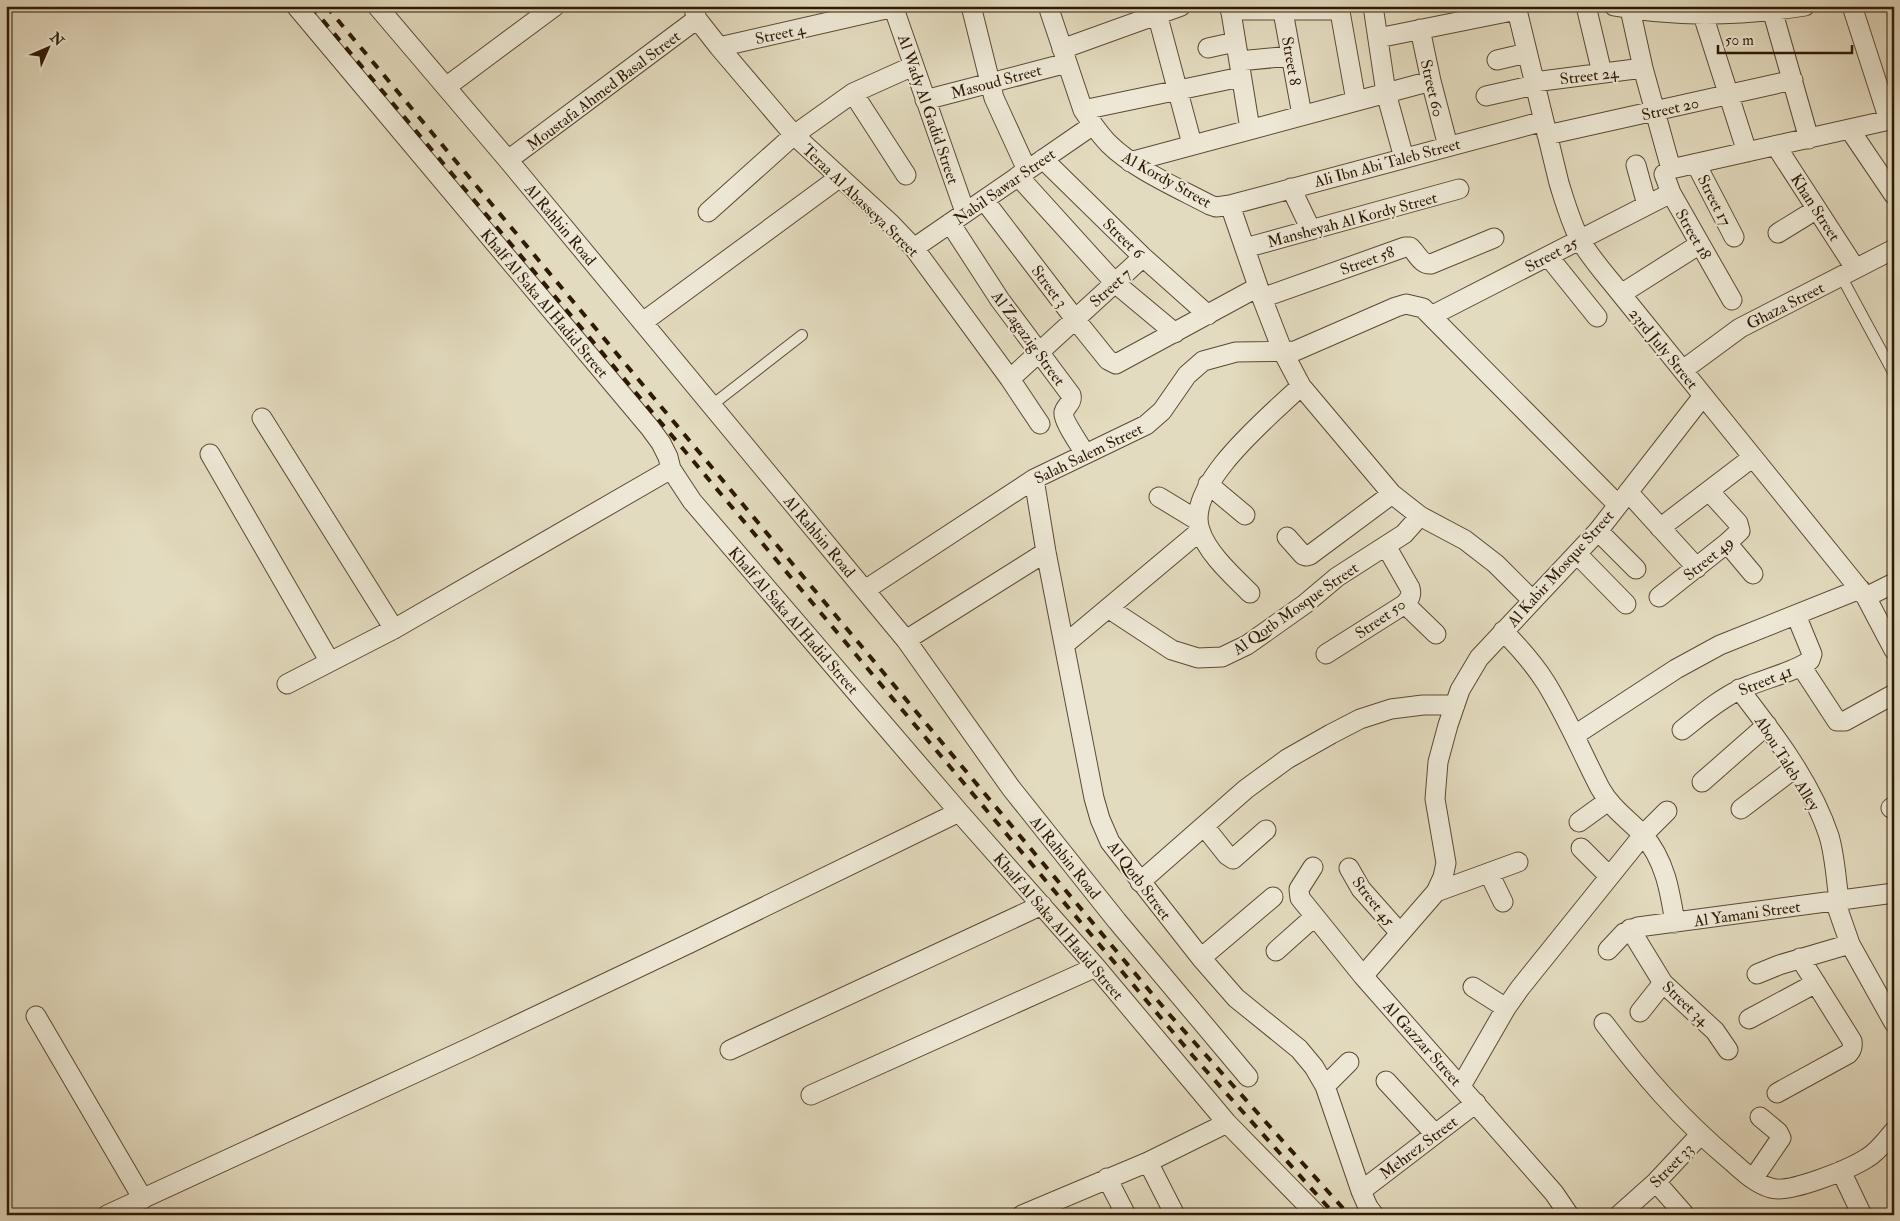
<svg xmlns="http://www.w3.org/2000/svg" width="1900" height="1221" font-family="'IM FELL Double Pica',serif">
<rect width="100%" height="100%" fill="#e3dbbf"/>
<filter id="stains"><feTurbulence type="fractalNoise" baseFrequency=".004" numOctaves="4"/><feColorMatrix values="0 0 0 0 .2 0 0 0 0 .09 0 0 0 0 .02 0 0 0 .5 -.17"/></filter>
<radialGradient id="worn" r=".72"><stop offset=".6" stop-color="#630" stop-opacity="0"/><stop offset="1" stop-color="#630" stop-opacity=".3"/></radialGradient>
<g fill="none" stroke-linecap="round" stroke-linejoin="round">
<defs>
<path id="service" d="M1841,276L1894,374
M712,405L802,335"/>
<path id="minor" d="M296,6L650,428L661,443L668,457L671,469L692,501L959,812L1096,967L1227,1123L1317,1215
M377,6L508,160L906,640L1011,788L1117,921L1248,1077
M693,6L697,19L719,47L794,135L891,224L914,248L1010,379L1040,424
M893,6L965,212
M971,6L994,98L1027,170
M1048,6L1083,110C1091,122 1099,134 1109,144C1134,169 1178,188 1210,205L1216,207L1230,205L1544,121
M1155,6L1192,144
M1230,6L1250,129
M1282,6L1302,115
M1339,6L1356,101
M1373,6L1386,93L1404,158
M1516,6L1559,183C1565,202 1570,220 1579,238C1590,258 1607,276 1621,294L1866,597L1894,650
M1586,6L1602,73
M1614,6C1678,18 1741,16 1805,6
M1771,6L1809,139
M1852,6L1889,120
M1630,9L1643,68L1671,169
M1230,10H1339
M1703,15L1747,152
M1420,29L1431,81L1448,146
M1378,38L1517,10
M719,47L899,6
M1208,48L1235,42
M1062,49L1181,6
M1497,60L1527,53
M1239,61L1291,56
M1534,82L1643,68
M446,87L555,6
M853,93L906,175
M1486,96L1535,85
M925,100L1067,63
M1083,110L1241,77
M1850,130L1894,195
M1547,135L1793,80
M1776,146L1855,268
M1043,159L1143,257L1208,315
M508,160L697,19
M1130,162L1431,81
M1696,164L1734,237
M1636,165L1647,205
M1018,176L1115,283L1175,333
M1291,188L1311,230
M984,200L1075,319L1108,360L1116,364L1258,287
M1230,205L1262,298L1283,352L1301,386L1392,494L1420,516L1465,540L1496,564L1532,600
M708,212L794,135L853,93L913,66
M950,223L1000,300L1071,395C1073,403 1066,405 1064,412C1062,420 1081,446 1085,454
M1778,233L1817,209
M914,248L1093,125
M1245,248L1459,189
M1548,256L1597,317
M1621,294L1700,244
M1262,298L1405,247H1410C1417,253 1421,265 1431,264L1494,238
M1732,300L1671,193L1664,174L1671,169L1894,119
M1431,316L1671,193
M643,322L840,177
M1683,370L1740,328L1894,249
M1010,379L1143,257
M262,418L394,629
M210,454L330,662
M1034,479L1046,552L1094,798L1100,819L1110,842L1201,958L1236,998L1299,1049L1314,1067L1325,1086L1361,1191L1368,1207L1374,1215
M1208,484L1245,515
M1628,492L1697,568
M1159,497L1197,520
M1660,528L1753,457
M1598,531L1636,569
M1287,537L1303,555L1306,556L1310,555L1392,494
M1727,543L1753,574
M1577,554L1626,604
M865,590L1034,479L1146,425L1162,411L1187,375L1203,361L1236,352L1295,351L1396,307L1406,304L1423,308L1618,505
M1250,593C1233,576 1207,553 1200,530C1184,485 1271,415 1301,386
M1659,597L1727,543L1740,531L1738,523L1709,491
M1866,597L1894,583
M1405,604L1436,634
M1108,608L1172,650L1198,658L1222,657L1247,645L1305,604L1337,577L1404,534L1420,516
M1503,631C1519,647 1534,664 1546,683C1567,717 1582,753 1600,788C1611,808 1628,819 1643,835C1665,860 1670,891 1675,923
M906,640L1046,552
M1064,645L1200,531
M1326,654L1405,604C1410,598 1412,595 1410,588L1386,546
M1801,666L1837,721H1845L1894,694
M287,684L394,629L671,469
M1739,689C1774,734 1811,782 1829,836C1835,856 1836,879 1839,900
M1682,730C1700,716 1718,700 1739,690C1758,680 1797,672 1810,660L1812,654L1796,615
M1575,735L1676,669L1720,645L1860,589
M1702,782L1767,725
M1891,808L1894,806
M1741,809L1795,768
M1579,822L1608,801
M1204,826L1227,855L1233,859L1266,830
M1581,848L1609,876
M1313,867L1299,889L1300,898L1363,976L1554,1193L1569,1215
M1349,868L1361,889L1400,933
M1489,873L1503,902
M1140,882L1246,789L1287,759L1331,734L1360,719L1391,709L1423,705H1455
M1436,892L1518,862
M1835,901L1850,944L1894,1023
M1630,929L1663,983L1715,1031L1728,1050
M1608,950L1624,933L1638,927L1894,893
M1276,951L1314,917
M1201,958L1273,897
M1757,974L1779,965L1850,944
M1363,976L1436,892L1443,877L1446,863L1435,799L1438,762L1448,725L1460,690L1479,658L1598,531L1703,396
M1473,987L1506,1008
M1640,1012L1663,983
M36,1016L143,1199
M1749,1019L1816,983
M1604,1023C1643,1075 1680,1118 1730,1160C1742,1170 1755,1184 1771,1188C1789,1194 1850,1169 1867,1158C1878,1152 1886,1140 1894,1131
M730,1050L1042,905
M1386,1081L1435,1134
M1325,1086L1349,1062
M1461,1086L1506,1008L1520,988L1643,835L1667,811
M1777,1093L1848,1054C1852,1050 1853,1047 1852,1041L1800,958
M811,1095L1096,967
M1148,1162L1175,1215
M1841,1171L1862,1215
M1107,1178L1126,1215
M1753,1179L1781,1138L1778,1132L1760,1117
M1656,1182L1685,1215
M1361,1191L1476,1103
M107,1215L469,1048L690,943L959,812
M1022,1215L1148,1162L1227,1123
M1619,1215L1656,1182L1700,1135"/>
</defs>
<use href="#service" stroke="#5b4a34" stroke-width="12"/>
<use href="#minor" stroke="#5b4a34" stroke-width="21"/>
<use href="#service" stroke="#ede8d5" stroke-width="10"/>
<use href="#minor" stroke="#ede8d5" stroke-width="19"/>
<path stroke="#2e1905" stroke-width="4" stroke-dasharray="9 9" stroke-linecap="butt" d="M311,6L1193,1056L1335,1215
M326,6L1169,1014L1349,1215"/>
</g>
<g text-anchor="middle" stroke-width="4" stroke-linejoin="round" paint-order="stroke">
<g font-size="16" fill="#2e1905" stroke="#ede8d5">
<text transform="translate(780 33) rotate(-12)" y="6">Street 4</text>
<text transform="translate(1292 61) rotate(80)" y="6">Street 8</text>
<text transform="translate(1589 75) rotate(-7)" y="6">Street 24</text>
<text transform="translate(996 81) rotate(-15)" y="6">Masoud Street</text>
<text transform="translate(1433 88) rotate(77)" y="6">Street 60</text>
<text transform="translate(603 90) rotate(-37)" y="6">Moustafa Ahmed Basal Street</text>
<text transform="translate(1670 108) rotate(-13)" y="6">Street 20</text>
<text transform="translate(929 109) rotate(71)" y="6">Al Wady Al Gadid Street</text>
<text transform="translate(1387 162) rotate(-15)" y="6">Ali Ibn Abi Taleb Street</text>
<text transform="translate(1167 179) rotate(29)" y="6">Al Kordy Street</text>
<text transform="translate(1004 186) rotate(-35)" y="6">Nabil Sawar Street</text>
<text transform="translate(861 200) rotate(44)" y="6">Teraa Al Abasseya Street</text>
<text transform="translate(1715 200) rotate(63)" y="6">Street 17</text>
<text transform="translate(1816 207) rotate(57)" y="6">Khan Street</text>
<text transform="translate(1352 219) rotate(-15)" y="6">Mansheyah Al Kordy Street</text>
<text transform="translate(561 224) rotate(50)" y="6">Al Rahbin Road</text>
<text transform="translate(1694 234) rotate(60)" y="6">Street 18</text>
<text transform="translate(1124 238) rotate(44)" y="6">Street 6</text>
<text transform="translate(1551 254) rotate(-28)" y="6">Street 25</text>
<text transform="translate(1367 260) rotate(-20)" y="6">Street 58</text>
<text transform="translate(1050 286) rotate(53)" y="6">Street 3</text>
<text transform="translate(1110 287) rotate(-42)" y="6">Street 7</text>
<text transform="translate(545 303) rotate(50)" y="6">Khalf Al Saka Al Hadid Street</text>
<text transform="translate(1785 305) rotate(-27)" y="6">Ghaza Street</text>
<text transform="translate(1029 338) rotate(54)" y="6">Al Zagazig Street</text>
<text transform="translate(1664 348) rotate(51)" y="6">23rd July Street</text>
<text transform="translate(1088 453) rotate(-26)" y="6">Salah Salem Street</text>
<text transform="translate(820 536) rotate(50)" y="6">Al Rahbin Road</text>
<text transform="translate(1708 558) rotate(-39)" y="6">Street 49</text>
<text transform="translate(1560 568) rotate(-48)" y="6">Al Kabir Mosque Street</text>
<text transform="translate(1295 608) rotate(-35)" y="6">Al Qotb Mosque Street</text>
<text transform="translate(1380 618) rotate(-35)" y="6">Street 50</text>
<text transform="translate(794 620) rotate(49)" y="6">Khalf Al Saka Al Hadid Street</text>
<text transform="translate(1765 680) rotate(-22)" y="6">Street 41</text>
<text transform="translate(1788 763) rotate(58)" y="6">Abou Taleb Alley</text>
<text transform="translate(1066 857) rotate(51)" y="6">Al Rahbin Road</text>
<text transform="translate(1140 880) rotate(53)" y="6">Al Qotb Street</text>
<text transform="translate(1374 901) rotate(52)" y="6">Street 45</text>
<text transform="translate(1747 913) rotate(-8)" y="6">Al Yamani Street</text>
<text transform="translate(1059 926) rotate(49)" y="6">Khalf Al Saka Al Hadid Street</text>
<text transform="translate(1686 1003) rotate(43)" y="6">Street 34</text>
<text transform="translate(1423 1043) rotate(48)" y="6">Al Gazzar Street</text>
<text transform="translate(1418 1147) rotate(-37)" y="6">Mehrez Street</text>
<text transform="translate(1671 1165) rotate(-46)" y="6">Street 33</text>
</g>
</g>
<rect width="1900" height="1221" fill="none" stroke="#e3dbbf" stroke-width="25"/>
<rect x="8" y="8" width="1885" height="1206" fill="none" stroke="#2e1905" stroke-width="2.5"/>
<rect x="12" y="12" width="1875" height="1196" fill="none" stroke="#2e1905"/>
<g transform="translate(48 48) rotate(45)" stroke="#ede8d5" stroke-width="4" paint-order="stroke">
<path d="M0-4L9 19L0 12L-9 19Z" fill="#2e1905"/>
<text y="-8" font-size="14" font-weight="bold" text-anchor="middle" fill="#2e1905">N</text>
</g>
<path d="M1718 45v8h134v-8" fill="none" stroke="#2e1905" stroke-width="2.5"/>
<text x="1725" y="45" font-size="15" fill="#2e1905" stroke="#ede8d5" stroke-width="4" paint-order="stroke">50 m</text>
<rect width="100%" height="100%" filter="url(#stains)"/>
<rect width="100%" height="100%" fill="url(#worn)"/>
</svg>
